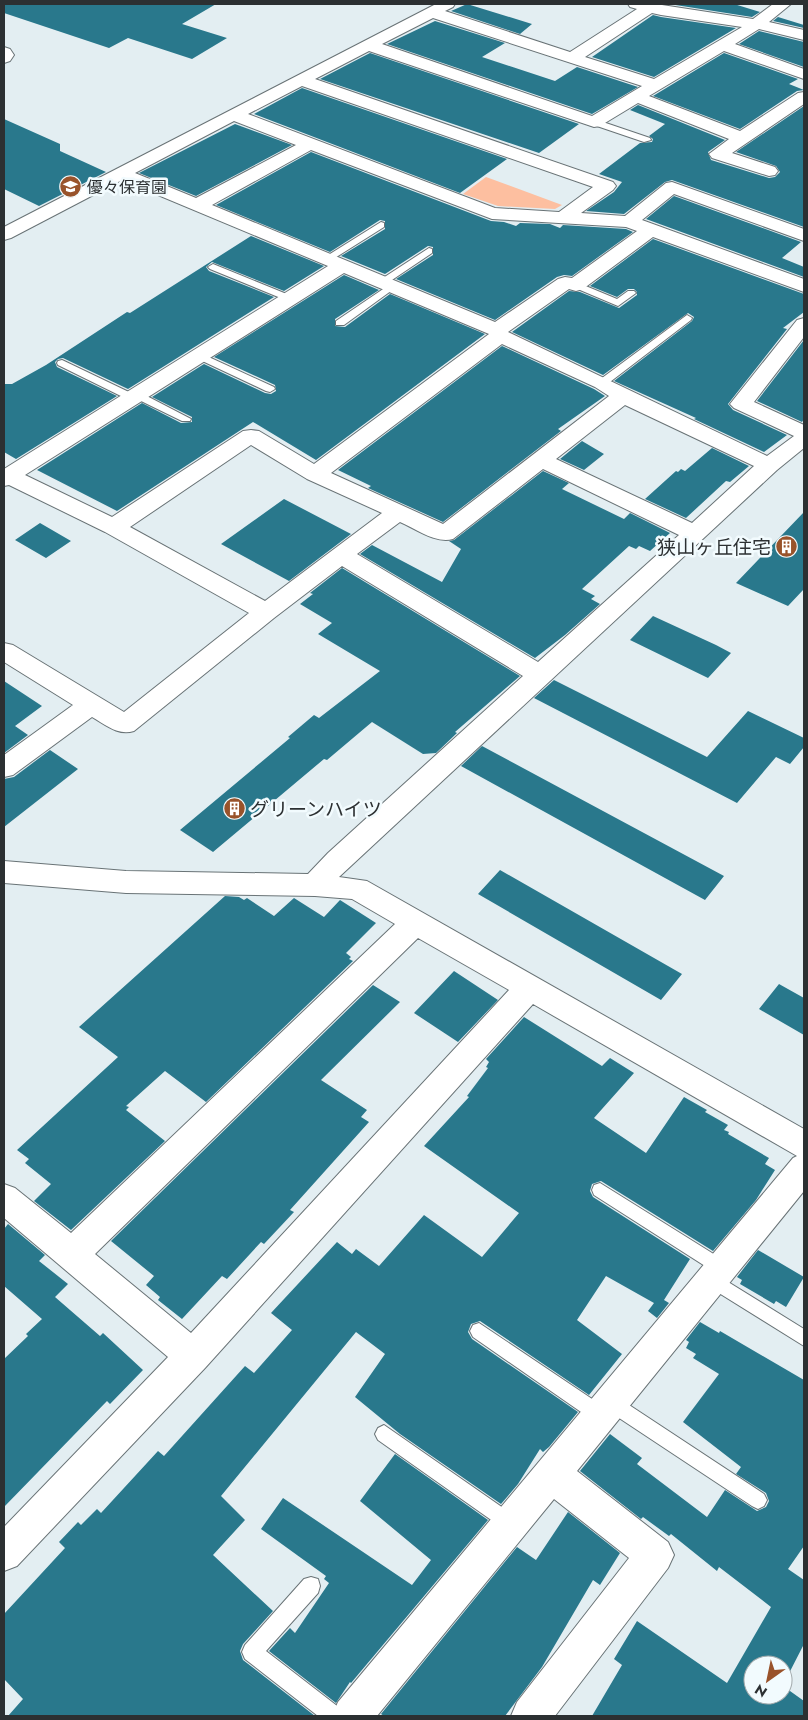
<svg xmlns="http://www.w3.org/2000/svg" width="808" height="1720" font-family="Jost,'Noto Sans JP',sans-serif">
<rect width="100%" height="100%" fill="#e3eef2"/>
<path fill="#fdbfa0" d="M486,177L562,205L555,209L498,206L463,194Z"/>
<path fill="#29788c" d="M4,4H216L182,24L227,38L192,59L128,38L109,48L4,13Z
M467,4L532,24L520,34L451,11Z
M669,4H734L760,12L752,17Z
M653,15L661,17L736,28L654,77L592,57Z
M778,17L804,25V28L773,21Z
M435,21L505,43L482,57L555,81L577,67L638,87L592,114L387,44Z
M759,31L804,42V67L739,44Z
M370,53L579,124L539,153L320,79Z
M724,53L798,79L789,84L804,90L797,91L740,129L653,96Z
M302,88L507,159L460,193L254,114Z
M638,105L725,140L708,152L711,160L769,178L775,177L780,172L776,166L736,152L804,106V227L672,180L665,182L624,214L586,211L614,192L622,182L599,174L640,143L652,142L653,139L649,136L665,124L630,110Z
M4,119L60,144V151L106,172L39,206L4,189Z
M235,124L292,145L196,196L139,173Z
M311,152L491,221L504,222L516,226L520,223L550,224L560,228L563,225L626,229L633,232L572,276L564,275L557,277L495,320L396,279L433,255V247L428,246L385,274L341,256L385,229V221L380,220L330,252L216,205Z
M674,196L801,242L782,258L804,267V277L646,219Z
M251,236L324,266L284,291L212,262L206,267L209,271L274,297L128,389L63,358L58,359L55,362L57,367L117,396L16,459L4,452V384H12L46,365L127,312L130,313Z
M653,239L804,294V312L783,328L787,329L728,404L733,410L787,435L764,452L694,419L696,418L614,381L692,321L694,317L688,313L603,375L512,332L569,291L580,292L619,308L637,295V292L634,289H628L617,297L590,286Z
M344,275L379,290L335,319V326L345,327L390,294L485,334L316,460L253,422L117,511L37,470L142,403L181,423L192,422V417L152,397L204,364L265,393L271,394L276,391L275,385L214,357Z
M804,340V419L802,422L757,401Z
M502,346L594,389L605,396L558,429L561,431L443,522L368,488L371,486L338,470Z
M582,441L604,454L584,470L560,459Z
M712,448L749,466L730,482L726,481L686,518L645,499L676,471L678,472L681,469L685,471Z
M543,471L569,483L562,489L624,519L630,513L670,533L650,551L639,546L636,549L629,546L582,589L595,596L591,599L600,604L565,635L535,658L360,554L372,545L442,582L461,549L449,541L454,540Z
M284,499L351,534L289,581L221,544Z
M804,512V589L788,606L736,583Z
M40,523L71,541L46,558L15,540Z
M342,568L520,676L455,732L457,733L436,753L423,754L372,722L327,760L324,759L213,852L180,830L290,738L288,737L314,715L319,718L380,671L318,634L332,623L300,604L313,594L310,593Z
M653,616L716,645L731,653L708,678L630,640Z
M554,680L707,757L748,711L804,738V747L790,764L776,757L737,803L534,698Z
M4,681L42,706L15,726L28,735L4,753Z
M482,746L724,876L705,900L461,766Z
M50,750L78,769L4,827V779L14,777Z
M500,870L682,974L661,1000L478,894Z
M225,896L239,897L244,900L247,898L274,916L294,898L324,917L340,900L376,923L346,953L351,957L349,959L353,961L206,1102L165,1071L126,1106L129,1107L126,1110L165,1141L71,1230L34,1201L51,1184L25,1163L29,1159L17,1150L118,1057L79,1027Z
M454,971L498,1000L458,1042L414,1013Z
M779,984L804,998V1035L759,1009Z
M373,985L400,1002L321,1080L367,1110L361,1117L369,1122L290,1210L294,1212L264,1244L261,1242L227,1279L222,1276L182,1319L158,1300L160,1297L146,1285L154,1276L111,1241Z
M524,1017L602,1066L610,1058L634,1073L594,1118L646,1153L684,1097L707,1110L705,1112L728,1125L724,1130L729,1132L728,1134L769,1158L765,1164L775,1170L756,1200L713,1251L601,1181L592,1184L590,1191L593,1197L690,1259L664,1300L669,1303L657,1318L648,1311L654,1303L606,1276L577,1320L622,1354L589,1395L480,1321L471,1324L468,1332L472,1339L578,1412L549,1447L543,1452L540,1449L518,1484L501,1504L400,1434L355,1397L385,1354L356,1332L221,1496L245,1520L213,1555L273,1611L243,1644L240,1651L243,1660L315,1716H8L23,1699L4,1679V1614L65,1548L59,1542L78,1522L81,1525L97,1509L101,1513L158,1451L164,1456L245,1366L254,1373L292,1330L271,1313L337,1242L352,1254L356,1249L379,1266L424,1215L482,1257L519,1213L424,1146L469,1097L467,1096L488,1068L486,1067L489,1062L486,1059Z
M8,1224L45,1255L39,1261L68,1284L55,1297L100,1336L103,1333L143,1370L110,1404L107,1401L4,1507V1359L28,1336L26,1334L42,1319L4,1286V1229Z
M758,1250L804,1277L786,1307L776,1301L774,1304L740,1284L742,1280L737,1277Z
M700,1322L719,1333L720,1331L804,1380V1546L788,1569L804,1580V1644L783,1685V1665H753V1695H783V1686L804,1701V1716H592L622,1665L614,1659L637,1621L727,1683L771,1607L719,1567L717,1571L671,1534L669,1536L643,1517L641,1519L580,1471L610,1434L642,1458L637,1464L707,1517L725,1490L757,1511L766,1507L769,1501L766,1493L736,1474L741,1467L683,1422L719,1374L693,1358L696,1354L686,1348L689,1342L686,1340Z
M395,1454L488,1520L351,1683L350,1682L336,1703L269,1651L290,1628L295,1633L329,1583L324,1579L326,1576L261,1529L283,1498L412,1585L431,1560L360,1501Z
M568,1512L620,1553L600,1585L593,1580L542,1667L505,1716H384L381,1714L517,1547L536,1560Z"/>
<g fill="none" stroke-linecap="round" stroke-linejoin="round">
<defs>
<path id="service" d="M594,119L650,138L651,140L644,142L591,124L590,122Z
M381,222L384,223V227L330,261L327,262L322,259Z
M429,248L432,249V253L386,284H380V280Z
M213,264L294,297L296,299L294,301H288L210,269L208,267Z
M576,282L617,299L628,291H634L636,293L618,306L573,287L571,285Z
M392,283L397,286L395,288L344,325H336V321Z
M687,315L692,318L691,320L606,385H598L597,383L598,381Z
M200,353L274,387L275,389L270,392L266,391L196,358L195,356Z
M62,360L133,394L141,393L191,419L190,421H182L137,399L129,400L58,365L57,363L58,361Z
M600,1183L728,1263L730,1268L728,1273L722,1276L716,1273L594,1195L592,1190L594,1185Z
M712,1272L804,1329V1346L706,1285L704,1280L706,1275Z
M479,1323L604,1407L602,1403L605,1397L611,1394L617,1397L764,1494L767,1500L764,1506L758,1509L752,1506L607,1410L609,1415L606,1421L600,1424L594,1421L473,1337L470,1331L473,1325Z
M384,1425L516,1517L519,1523L516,1529L510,1532L504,1529L378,1440L375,1434L378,1428Z
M311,1577L318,1579L320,1586L318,1593L266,1651L341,1709L344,1716H318L245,1659L242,1652L245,1645L304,1579Z"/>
<path id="minor" d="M436,4H455L453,7L445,11L570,52L637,9L630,7L628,4H663L662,5L753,19L773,4H791L769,22L804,30V40L759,29L735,44L804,69V79L724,51L649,96L740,131L798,93L804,92V104L732,153L775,167L778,171L775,175L769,176L712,158L709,154L729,139L638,103L600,126L594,127L369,51L315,79L613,182L616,186L613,190L581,213L625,216L666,183L672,182L804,229V241L674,194L642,220L804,279V292L653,237L583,289L576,291L569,289L508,332L767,456L794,436L734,408L730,404L797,320L804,318V337L754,402L804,425V448L777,470L339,877L367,881L804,1129V1191L577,1471L668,1542L674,1555L668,1568L555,1716H511L517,1702L629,1558L554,1499L377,1716H332L338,1702L793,1158L797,1156L533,1004L205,1368L17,1566L4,1571V1527L168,1357L4,1218V1184L15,1188L71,1233L395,924L352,899L315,896L126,893L4,883V861L126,871L308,874L328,853L523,676L342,566L274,618L134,731C118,736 106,725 92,717L13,775L4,777V755L73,705L4,662V643L13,645L124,712L249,613L105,532L9,485L4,486V469L328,266L122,180L11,238L4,240V227ZM652,13L661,15L742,27L654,79L585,57ZM433,18L642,86L592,116L382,44ZM302,86L593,187L559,212L495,208L248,114ZM234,121L296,145L196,198L135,173ZM311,150L492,219L626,227L637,231L572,278L565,277L558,279L495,322L212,205ZM344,273L489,334L314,464L259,431L251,430L243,431L112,517L25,475ZM502,344L595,387L609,396L443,524L331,473ZM625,405L754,466L692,523L556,459ZM251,445L307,479L382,513L265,601L130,527ZM543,469L679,535L538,662L357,554L400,522C416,529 436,544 453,539ZM418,938L509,990L191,1333L95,1254Z
M4,47L10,49L14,55L10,61L4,63Z"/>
</defs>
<use href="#service" stroke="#697376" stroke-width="2"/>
<use href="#minor" stroke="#697376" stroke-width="2"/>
<use href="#service" fill="#fff" fill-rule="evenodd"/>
<use href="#minor" fill="#fff" fill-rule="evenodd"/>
</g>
<defs>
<symbol id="school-disc" viewBox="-11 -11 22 22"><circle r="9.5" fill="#99532b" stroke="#f2fbfe"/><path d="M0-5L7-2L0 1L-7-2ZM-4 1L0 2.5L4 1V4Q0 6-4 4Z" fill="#fff"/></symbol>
<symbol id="building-disc" viewBox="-11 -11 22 22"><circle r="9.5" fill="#99532b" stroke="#f2fbfe"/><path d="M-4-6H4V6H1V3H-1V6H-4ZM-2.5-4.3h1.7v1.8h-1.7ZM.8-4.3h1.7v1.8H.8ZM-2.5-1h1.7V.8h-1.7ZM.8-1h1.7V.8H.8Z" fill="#fff"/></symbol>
</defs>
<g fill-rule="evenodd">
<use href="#school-disc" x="58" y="174" width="25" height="25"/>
<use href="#building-disc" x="774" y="534" width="25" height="25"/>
<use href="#building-disc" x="222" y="796" width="25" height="25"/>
</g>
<g text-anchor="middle" stroke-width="5" stroke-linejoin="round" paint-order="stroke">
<g font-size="16" fill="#2c3032" stroke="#f2fbfe" text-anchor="start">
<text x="87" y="193">優々保育園</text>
</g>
<g font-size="19" fill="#2c3032" stroke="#f2fbfe" text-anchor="end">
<text x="771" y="554">狭山ヶ丘住宅</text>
<text x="250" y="816" text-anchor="start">グリーンハイツ</text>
</g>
</g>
<rect width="808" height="1720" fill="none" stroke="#2c3032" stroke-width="10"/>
<g transform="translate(768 1680) rotate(213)"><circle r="24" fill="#f2fbfe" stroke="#a3aaac"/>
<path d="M0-4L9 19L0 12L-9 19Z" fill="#99532b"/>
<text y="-8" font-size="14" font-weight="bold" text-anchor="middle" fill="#2c3032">N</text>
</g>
</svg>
